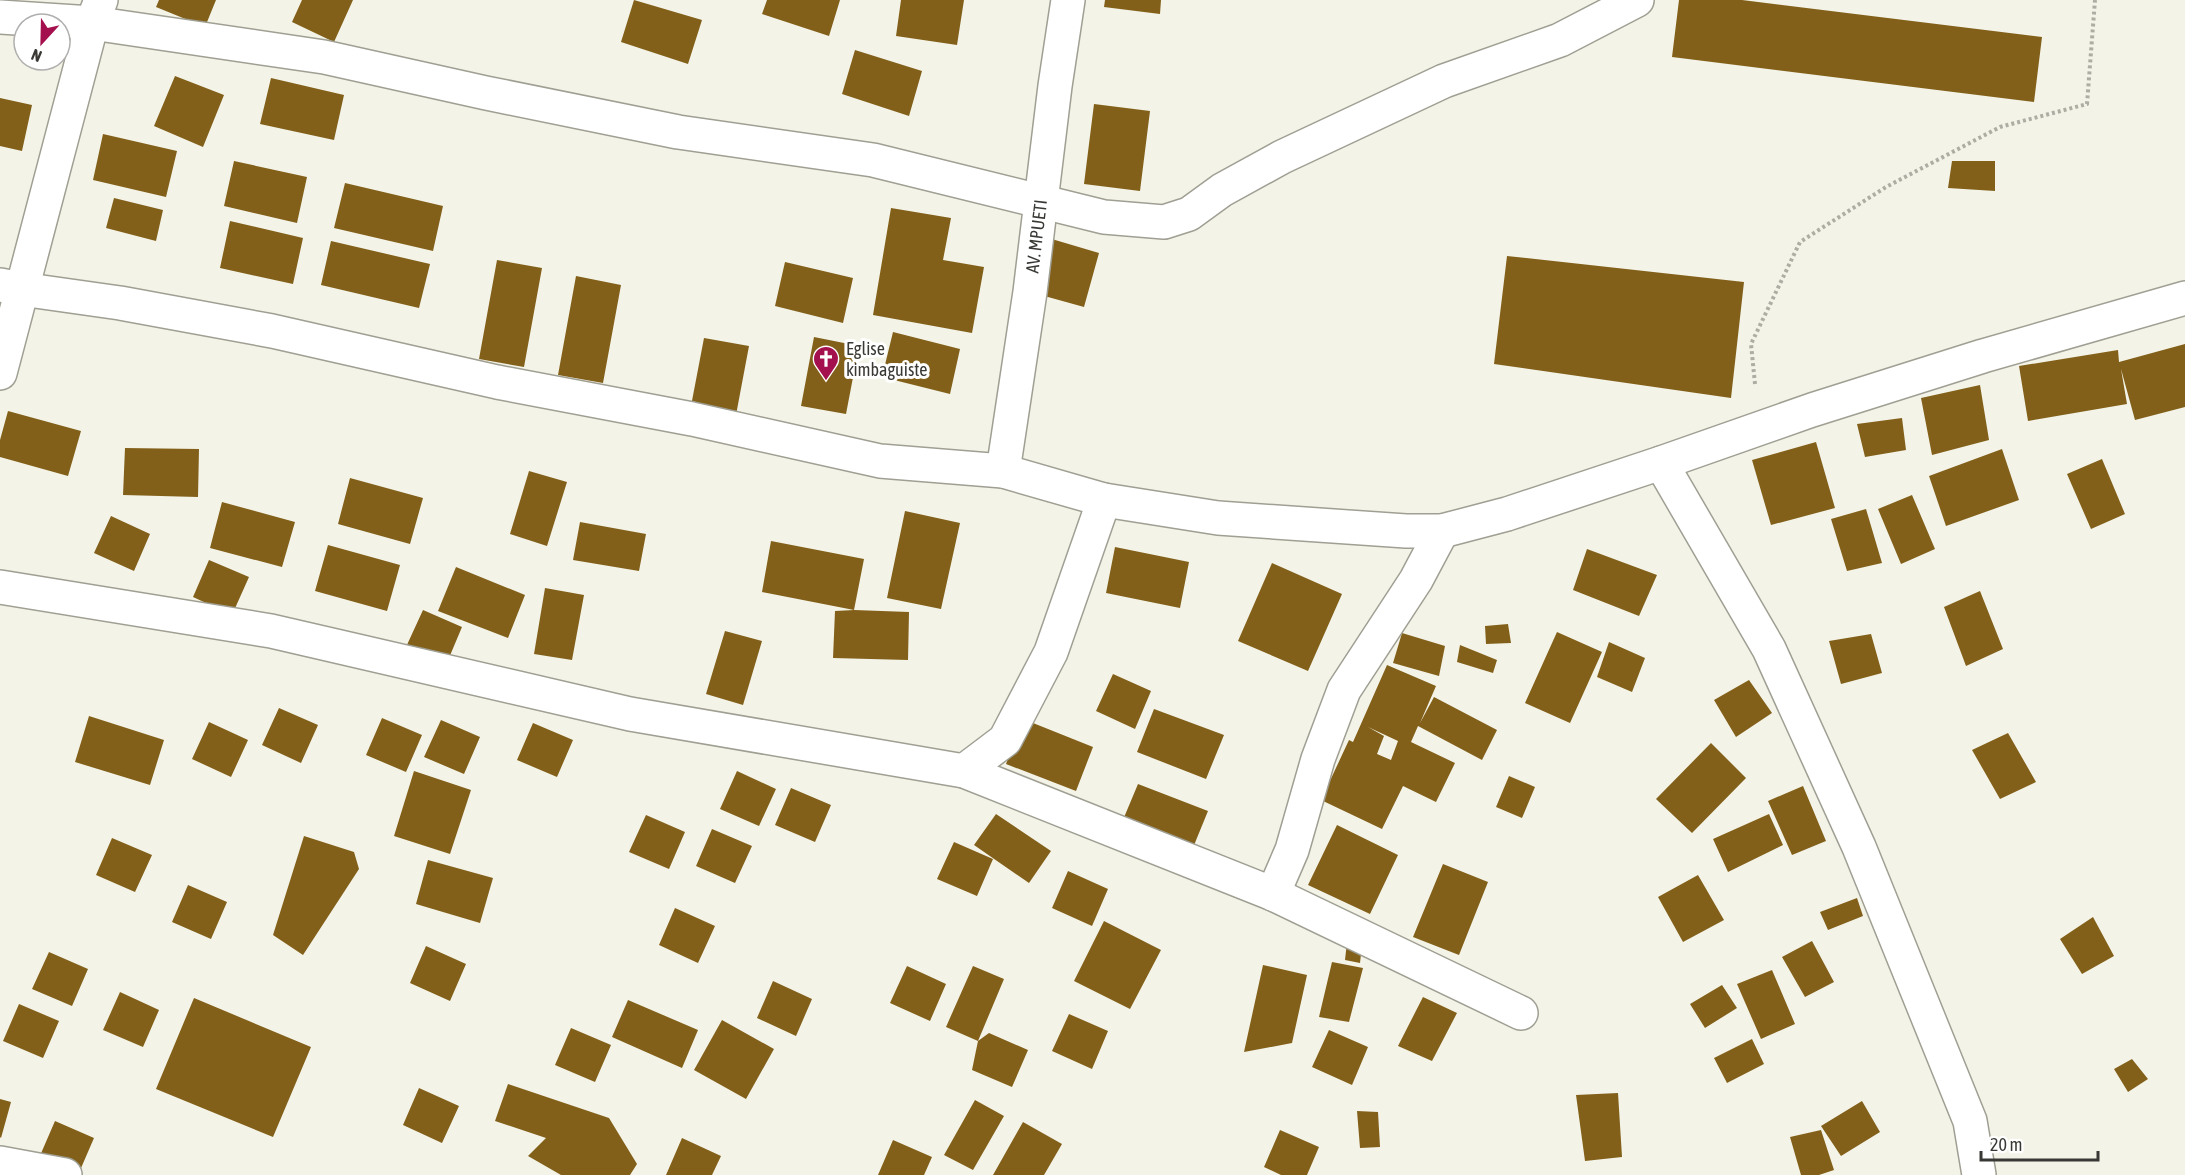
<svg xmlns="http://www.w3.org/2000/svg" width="2185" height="1175" font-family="'Asap Condensed',sans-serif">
<rect width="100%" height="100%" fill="#f4f3e7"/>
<path fill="#82601a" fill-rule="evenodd" d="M159,0H216L205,27L156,7Z
M302,0H353L334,42L292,22Z
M634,0L702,20L688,64L621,42Z
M767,0H840L829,36L762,14Z
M901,0H964L957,45L896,36Z
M1105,0H1161L1160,14L1104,7Z
M1679,0H1742L2042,37L2034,102L1672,57Z
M855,50L922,71L909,116L842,94Z
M175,76L224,95L203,147L154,126Z
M271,78L344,95L334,140L260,124Z
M0,98L32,105L22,151L0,146Z
M1094,104L1150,111L1140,191L1084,184Z
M103,134L177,151L166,197L93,180Z
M234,161L307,177L297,223L224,206Z
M1952,161H1995V191L1948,188Z
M345,183L443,206L433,251L334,228Z
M114,198L163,210L156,241L106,228Z
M891,208L951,218L943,260L984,267L972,333L873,315Z
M230,221L303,238L293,284L220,268Z
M1045,237L1099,253L1084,307L1030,292Z
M331,241L430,264L419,308L321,285Z
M1507,256L1744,282L1731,398L1494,364Z
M497,260L542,268L524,367L479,359Z
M785,262L853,278L843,323L775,306Z
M576,276L621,285L603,383L558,375Z
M893,332L960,349L950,394L882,377Z
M814,337L859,346L846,414L801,406Z
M704,338L749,346L736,415L691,406Z
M2185,344V407L2135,420L2121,369L2127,404L2028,421L2019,366L2118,350L2119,362Z
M1980,385L1989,440L1932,455L1921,398Z
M8,411L81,431L68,476L0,457V440Z
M1902,418L1906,450L1865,457L1857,424Z
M1816,442L1835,508L1771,525L1752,460Z
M125,448L199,449L198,497L123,495Z
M2002,449L2019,500L1946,526L1929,476Z
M2102,459L2125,514L2091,529L2067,474Z
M529,471L567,482L547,546L510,534Z
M350,478L423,498L410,544L338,524Z
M1912,495L1935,549L1901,564L1878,509Z
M222,502L295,522L282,567L210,548Z
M1866,509L1882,563L1847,571L1831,519Z
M905,511L960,523L941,609L887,598Z
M111,516L150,534L134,571L94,553Z
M580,522L646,534L639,571L573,560Z
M771,541L864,559L854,610L762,592Z
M328,545L400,565L387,611L315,591Z
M1115,547L1189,562L1180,608L1106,593Z
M1587,549L1657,575L1639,616L1573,590Z
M209,560L249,577L232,615L193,597Z
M1272,563L1342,594L1308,671L1238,641Z
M456,567L525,595L508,638L438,611Z
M545,588L584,595L572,660L534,654Z
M1980,591L2003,649L1966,666L1944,607Z
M423,610L462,627L446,665L406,647Z
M854,610L909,612L908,660L833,658L835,611Z
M1508,624L1511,643L1486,644L1485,626Z
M725,631L762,641L743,705L706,694Z
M1557,632L1602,652L1570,723L1525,703Z
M1402,633L1445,646L1439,676L1393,663Z
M1871,634L1882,673L1841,684L1829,641Z
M1609,642L1645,658L1632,692L1597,677Z
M1460,645L1497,660L1493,673L1457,662Z
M1387,665L1436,686L1420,723L1434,697L1497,730L1482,760L1418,726L1411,742L1455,763L1436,802L1403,786L1382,829L1321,800L1349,740L1353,742ZM1368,727L1398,741L1391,760L1377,754L1384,736Z
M1113,674L1151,691L1135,729L1096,711Z
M1749,680L1772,713L1736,737L1714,700Z
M279,708L318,725L301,763L262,745Z
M1154,709L1224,735L1206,779L1137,752Z
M89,716L164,740L150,785L75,762Z
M382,718L422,735L406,772L366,755Z
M1023,719L1093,747L1076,791L1006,764Z
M441,720L480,737L464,774L424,757Z
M209,722L248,740L231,777L192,759Z
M533,723L573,740L557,777L517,760Z
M2008,733L2036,782L2000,799L1972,750Z
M1711,743L1746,778L1692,833L1656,799Z
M414,771L471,790L450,854L394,836Z
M737,771L776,789L759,826L720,809Z
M1509,776L1535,787L1522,818L1496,807Z
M1138,784L1208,811L1190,855L1120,827Z
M1803,786L1826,841L1792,855L1768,801Z
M791,788L831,805L815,842L775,825Z
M996,814L1051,851L1029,883L974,845Z
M1769,814L1783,845L1728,872L1713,839Z
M646,815L685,832L669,869L629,852Z
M1337,825L1398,855L1370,914L1308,885Z
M712,829L752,846L735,883L696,866Z
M304,836L354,852L359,869L303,955L273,935Z
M112,838L152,855L135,892L96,875Z
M954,842L993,859L977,896L937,879Z
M428,860L493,878L480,923L416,904Z
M1443,864L1488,882L1459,955L1413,937Z
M1068,871L1108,889L1092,926L1052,908Z
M1698,875L1724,920L1683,942L1658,897Z
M188,885L227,902L211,939L172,922Z
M1857,898L1863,916L1828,930L1820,912Z
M675,908L715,926L698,963L659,945Z
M2093,917L2114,956L2082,974L2060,939Z
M1104,921L1161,950L1130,1009L1074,981Z
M1812,941L1834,982L1805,997L1782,957Z
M1347,942L1362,945L1360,963L1345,960Z
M426,946L466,964L450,1001L410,983Z
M49,952L88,969L72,1006L32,989Z
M1332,962L1363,968L1349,1022L1319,1017Z
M1263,965L1307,975L1292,1043L1244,1052Z
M907,966L946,984L930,1021L890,1003Z
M973,966L1004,979L978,1041L946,1027Z
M1772,970L1795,1024L1761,1039L1737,984Z
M773,981L812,999L796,1036L757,1018Z
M1722,985L1737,1008L1705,1028L1690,1004Z
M120,992L159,1010L143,1047L103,1030Z
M1423,997L1457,1013L1432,1061L1398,1046Z
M194,998L311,1047L273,1137L156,1089Z
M628,1000L698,1030L682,1068L612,1037Z
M19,1004L59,1021L43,1058L3,1041Z
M1069,1014L1108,1031L1092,1069L1052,1051Z
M722,1020L774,1049L746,1099L694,1070Z
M571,1028L611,1045L595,1082L555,1065Z
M1329,1030L1368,1047L1352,1085L1312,1067Z
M989,1033L1028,1050L1012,1087L972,1070L978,1041Z
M1752,1039L1764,1064L1727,1083L1714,1058Z
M2132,1059L2148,1079L2128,1092L2114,1069Z
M508,1084L609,1118L637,1164L630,1175H561L528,1156L546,1138L495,1121Z
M419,1088L459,1106L442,1143L403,1125Z
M1618,1093L1622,1157L1585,1161L1576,1095Z
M0,1099L11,1102L1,1138L0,1137Z
M975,1100L1004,1116L973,1170L944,1155Z
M1862,1101L1880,1132L1841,1156L1821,1126Z
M1357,1111L1378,1112L1380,1147L1360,1148Z
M55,1121L94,1138L78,1175L39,1158Z
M1023,1122L1062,1144L1044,1175H993Z
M1280,1130L1319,1147L1307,1175H1281L1264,1167Z
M1821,1130L1834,1170L1819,1175H1801L1790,1137Z
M682,1138L721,1156L712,1175H666Z
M893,1140L932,1157L924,1175H878Z"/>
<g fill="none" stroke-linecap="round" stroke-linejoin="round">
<defs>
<g id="minor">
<path d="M0,17L92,23L324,57L486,93L678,132L873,160L1104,217L1164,222L1189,214L1222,190L1282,157L1444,81L1560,40L1637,0"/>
<path d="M0,285L21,289L120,303L272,331L497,382L692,419L880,461L1003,471L1104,500L1218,518L1406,531H1442L1507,514L1661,463L1812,410L1983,356L2185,298"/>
<path d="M0,373L92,23L101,0"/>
<path d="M1661,463L1769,649L1859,847L1970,1121L1979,1175"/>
<path id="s1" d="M1003,471L1030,292L1055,86L1068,0"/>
<path d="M0,587L271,631L630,714L964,771L1273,894L1521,1013"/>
<path d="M964,771L1005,740L1051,652L1104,500"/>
<path d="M1273,894L1292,850L1318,759L1344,690L1416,580L1442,531"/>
<path d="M0,1163L65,1175"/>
</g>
</defs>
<use href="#minor" stroke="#a09f93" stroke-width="36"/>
<path stroke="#aeada4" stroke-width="4" stroke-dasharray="3 3" stroke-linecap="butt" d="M1755,384L1751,344L1800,242L1886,187L2000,127L2087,104L2095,0"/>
<use href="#minor" stroke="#fff" stroke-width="33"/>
</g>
<defs>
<symbol id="church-pin" viewBox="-11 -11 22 30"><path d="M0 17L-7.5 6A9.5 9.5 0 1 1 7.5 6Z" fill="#a4104e" stroke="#fff"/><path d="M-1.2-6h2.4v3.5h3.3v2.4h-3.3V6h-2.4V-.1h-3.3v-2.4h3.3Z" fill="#fff"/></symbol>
</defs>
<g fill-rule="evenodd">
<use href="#church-pin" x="811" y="344" width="30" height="40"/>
</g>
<g text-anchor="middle" stroke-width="6" stroke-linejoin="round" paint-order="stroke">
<g font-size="18" fill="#393834" stroke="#fff">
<text dy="6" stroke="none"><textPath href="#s1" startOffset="237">AV. MPUETI</textPath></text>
</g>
<g font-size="18" fill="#393834" stroke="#fff" text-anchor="start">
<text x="846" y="355">Eglise<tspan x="846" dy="21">kimbaguiste</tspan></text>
</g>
</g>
<g transform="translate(42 42) rotate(202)"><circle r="28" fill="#ffffff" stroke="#b0afae" stroke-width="1.5"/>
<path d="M0-4.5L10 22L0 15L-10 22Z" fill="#a4104e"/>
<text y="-9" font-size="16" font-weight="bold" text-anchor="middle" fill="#393834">N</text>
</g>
<path d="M1981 1151v9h117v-9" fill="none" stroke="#393834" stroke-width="3"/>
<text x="1990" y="1151" font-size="18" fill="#393834" stroke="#ffffff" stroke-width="4.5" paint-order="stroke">20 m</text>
</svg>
